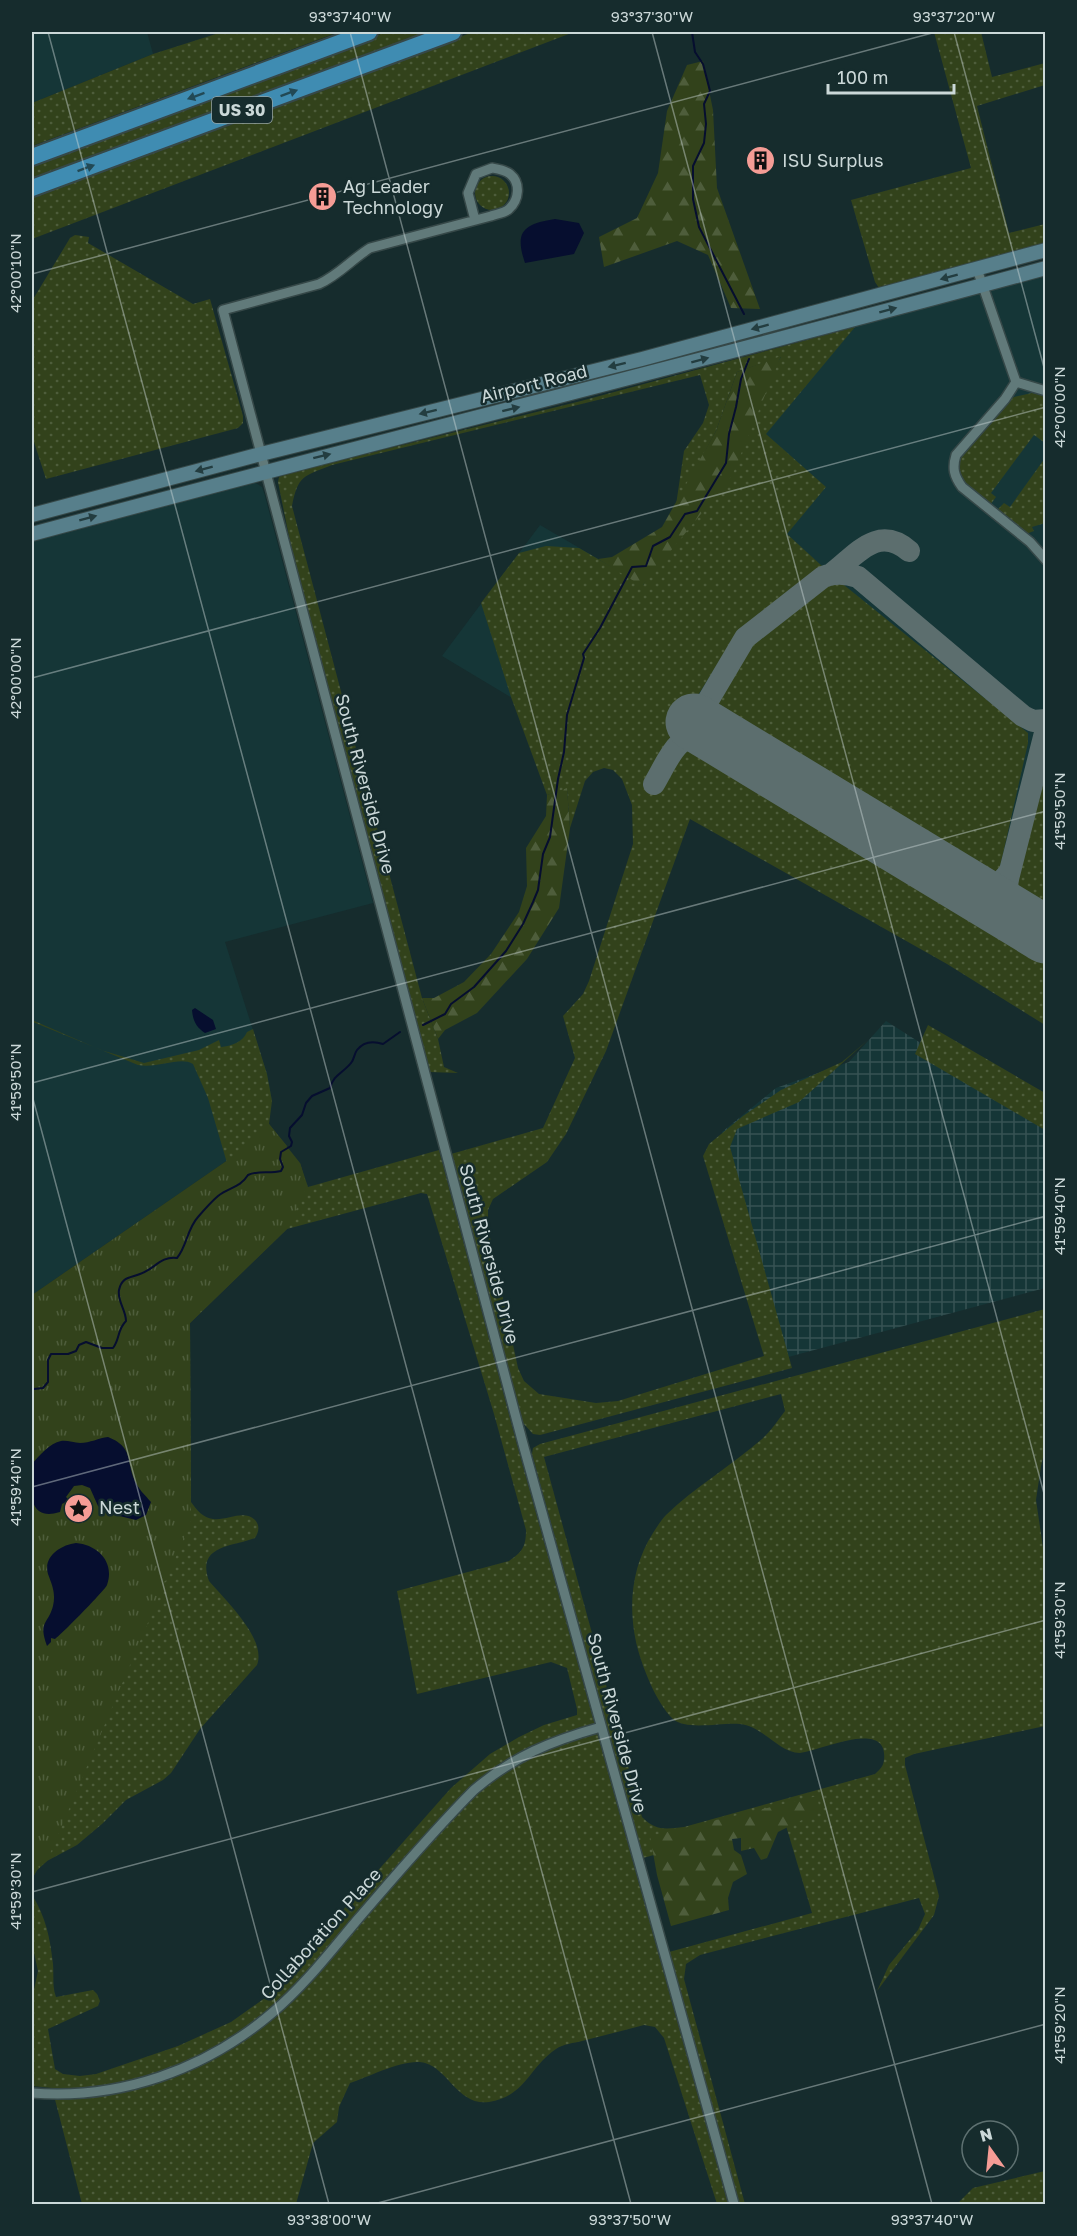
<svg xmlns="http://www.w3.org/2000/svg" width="1077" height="2236" font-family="'Golos Text',sans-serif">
<defs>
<pattern id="industrial-grid" width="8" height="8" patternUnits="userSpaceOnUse" patternTransform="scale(1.5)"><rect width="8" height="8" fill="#153637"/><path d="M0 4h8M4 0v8" fill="none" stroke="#365253"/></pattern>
<pattern id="grass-dots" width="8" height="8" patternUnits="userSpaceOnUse" patternTransform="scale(1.5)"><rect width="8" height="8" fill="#32421b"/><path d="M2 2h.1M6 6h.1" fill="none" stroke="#4e5d3b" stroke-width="1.8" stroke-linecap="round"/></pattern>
<pattern id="forest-firs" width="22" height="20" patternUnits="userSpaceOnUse" patternTransform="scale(1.5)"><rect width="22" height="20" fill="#32421b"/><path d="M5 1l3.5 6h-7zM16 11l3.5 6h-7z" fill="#4e5d3b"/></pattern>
<pattern id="park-tufts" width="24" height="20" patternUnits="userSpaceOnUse" patternTransform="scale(1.5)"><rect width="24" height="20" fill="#32421b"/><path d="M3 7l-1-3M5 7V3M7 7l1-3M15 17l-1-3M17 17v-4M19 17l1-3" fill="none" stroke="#4e5d3b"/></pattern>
</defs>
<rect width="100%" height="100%" fill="#162c2d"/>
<path fill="#153637" d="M32,32H147L153,54L32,103Z
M1045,272V1018L442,656L540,525L643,585L787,346L855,328L854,324Z
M253,481L262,487L265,496L373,903L225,942L267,1074L272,1101L251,1144L32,1295V535Z"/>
<path fill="url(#industrial-grid)" d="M886,1021L1045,1122V1288L777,1360L722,1132L776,1088L849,1062Z"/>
<path fill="url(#grass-dots)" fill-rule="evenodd" d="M222,32H339L32,146V103L153,54Z
M386,32H426L32,178V164Z
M473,32H574L32,239V197Z
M934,32H981L992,77L1045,63V85L977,106L1009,233L1045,224V245L885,288H879L875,282L851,200L971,168Z
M475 193a17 17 0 1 1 34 0a17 17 0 1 1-34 0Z
M75,235L89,237L88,243L193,304L210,299L243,416V423L238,428L46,479L32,436V301L70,238Z
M855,327L766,434L826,487L787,534L822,566L737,633L646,778L659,785L682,747L693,738L1045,952V1025L947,964L690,819L606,1051L566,1134L547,1162L493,1199L488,1210V1228L518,1368L524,1381L539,1394L596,1403L618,1401L764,1356L703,1156L709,1144L743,1116L781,1090L842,1062L868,1040L799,1102L737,1129L730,1147L792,1368L540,1435L533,1434L523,1423L451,1154L543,1128L575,1058L563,1016L583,994L589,981L633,844L632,805L622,779L613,770L604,768L593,772L585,781L570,828L567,789L547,795L511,697L481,603L519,553L546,546L579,548L643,585L781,357L737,372L716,431L676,505L684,451L703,423L709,405L700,375L332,465C304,476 298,475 292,506L422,998L438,1039L444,1067L458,1073L429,1072L294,561L278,482L279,477L289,473L581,401Z
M1032,393L1045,396V443L1034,435L991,493L996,497L990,505C972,491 955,483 959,458L1005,404L1014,397Z
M1045,458V523L1032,527L1034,531L1026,534L997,510L1004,503L1010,507Z
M839,581L1028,733V743L1000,867L994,878L984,881L711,717L715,701L749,642L825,584Z
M1045,766V918L1011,897L1038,780Z
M32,1020L101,1050L144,1063L199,1050L219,1040L221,1047C231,1046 243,1042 247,1032L253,1029L267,1074L272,1101L269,1124L287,1146L227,1163L208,1098L193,1064C180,1056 157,1069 138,1065L33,1022Z
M928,1025L1045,1093V1130L915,1054Z
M439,1150L516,1441L728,2204H717L664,2038L655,2027L644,2025C624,2030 603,2036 582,2041C574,2043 563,2044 556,2049C529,2067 526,2096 489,2102C458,2106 449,2070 425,2063C407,2057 368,2077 350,2083L339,2107L337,2122L313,2143L296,2204H82L52,2088L32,2086V1999L38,1971L32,1944V1895C46,1917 50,1938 53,1964C54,1976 52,1986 56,1997L93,1990L97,1994L100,2001L98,2006L48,2029L55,2069L63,2074L80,2076L96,2074L178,2046L231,2022L265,1998L451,1788L490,1754L519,1737L544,1725L577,1715V1709L567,1668L551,1662L417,1694L397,1591L509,1561C522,1552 526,1547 526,1530L494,1414L427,1194L421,1193L287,1229L190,1323L191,1502C197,1510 203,1518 213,1519C227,1521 244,1509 255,1520C260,1526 259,1531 255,1538C232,1547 196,1545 209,1581C225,1600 267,1639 257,1665L200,1729L171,1773L163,1780L126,1800L102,1824L77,1845L47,1861L37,1870L32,1879L181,1328L300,1163L308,1187Z
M1045,1309V1449L1041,1466L1036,1500L1045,1561V1726L914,1754L905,1758V1765L939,1896L934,1915L877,1991L889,1965L918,1930L925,1914L919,1898L700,1955L686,1964L684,1979L745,2204H738L669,1952L812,1913L784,1819L643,1858L532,1454L533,1448L540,1444ZM781,1394L785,1411C778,1420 771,1431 762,1439C731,1466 695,1487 666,1515C661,1520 657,1527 653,1533C632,1566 628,1604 636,1642C641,1664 656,1703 673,1719C686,1731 723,1722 740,1724C763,1726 779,1753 800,1753C818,1752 889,1717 884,1760C883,1767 880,1769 875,1774L684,1827C666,1829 655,1831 642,1817L544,1457Z
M1045,2171V2204H957L973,2188Z"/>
<path fill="url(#forest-firs)" d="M703,61L713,110L717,188L760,309L731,308L708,255L677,241L604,267L599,237L637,218L658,173L667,111L687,65Z
M781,356L732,476L642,586L598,559L612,557L662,527L716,431L737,372Z
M567,788L570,828L559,908L527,959L477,1013L445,1030L438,1039L422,998H434L464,982L491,954L519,912L527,886L526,848L546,816L547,795Z
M817,1796L820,1811L778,1832L767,1858L761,1860L754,1848L741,1851V1838L732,1839L734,1850L741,1855L747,1874L733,1882L728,1898L729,1910L671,1926L657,1875L650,1836Z"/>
<path fill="url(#park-tufts)" d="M269,1124L300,1163L307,1187L287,1229L190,1323L191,1521L47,1861L37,1870L32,1879V1295L251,1144Z"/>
<path fill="#060e2f" d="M555,219L579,223L584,233L574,254L525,263C514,231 524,224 555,219Z
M195,1008L213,1020L216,1029L205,1033C196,1027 193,1021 192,1010Z
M108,1437C133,1447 126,1459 134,1479C138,1489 145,1495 151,1502L146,1515L136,1520L107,1513L98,1506L90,1488L82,1485L74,1486L66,1497L69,1500L62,1504L60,1512C25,1523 31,1485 32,1464C39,1456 50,1443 61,1441C67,1440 74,1443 80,1443C90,1443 99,1438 108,1437Z
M76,1543C98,1545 115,1562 107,1585C106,1589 59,1637 55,1639C54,1639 52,1638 51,1638V1642L47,1646C38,1621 48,1625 53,1606C56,1593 52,1585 48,1574C43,1556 61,1545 76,1543Z"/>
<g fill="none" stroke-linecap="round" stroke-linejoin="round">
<path stroke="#060e2f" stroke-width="2" d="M692,32L695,52L703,64L710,91L704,104L706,124L704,143L693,166V199L699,227L744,314
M423,1025L445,1014L451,1004L474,987L506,951L523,924L533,902L538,890L543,854L550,837L558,779L564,752L567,715L584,658L583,654L600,628L632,567L646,566L653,546L670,537L685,514L697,511L726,463L729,434L736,407L741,379L749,359
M32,1387L34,1389L43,1388L48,1382V1360L51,1354H68L76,1351L79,1345L86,1342L102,1348H113C120,1339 117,1330 126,1321C126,1310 117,1301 119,1290C122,1276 131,1278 140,1274C155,1269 160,1256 177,1258C187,1246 187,1229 198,1217C204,1210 211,1202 218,1196C229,1187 240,1188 248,1175C259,1170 269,1174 281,1171L283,1167L280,1159L281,1152L291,1146L292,1142L289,1136L290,1128L302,1115L306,1103L312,1096L330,1088C333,1075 343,1073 351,1063C354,1060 354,1054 357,1050C364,1041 374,1041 383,1044L400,1032"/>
<path stroke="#5c6e6e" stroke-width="22" d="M830,575C855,557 877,523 909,551
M654,784C670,757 675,734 710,732L706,719V704L745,638L823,577C835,572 846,573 858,577L1023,716L1033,721L1046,720
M901,846L968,886C988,894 998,887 1010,871L1046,729
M1010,871C999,910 1016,915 1046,933"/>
<path stroke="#5c6e6e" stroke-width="57" d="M694,722L1046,935"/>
<defs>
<path id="street" d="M475,220L468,193L476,174L492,168C498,169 505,170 510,174C521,183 519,200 509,209C505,213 496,214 491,216L370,248C352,259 339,275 319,284L223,310L523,1444L734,2204
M977,269L1016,382
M1046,391L1016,382L1005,399L956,455C952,468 954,476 962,487L1030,542L1046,560
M32,2093C119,2100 205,2070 272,2013C304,1986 331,1951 358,1919C396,1875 433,1831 474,1790C514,1756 551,1741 601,1727"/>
<path id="secondary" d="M32,515L261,454L642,359L1046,250
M32,534C369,443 708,360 1046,268"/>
<path id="highway" d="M32,157L369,32
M32,188L453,32"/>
</defs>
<use href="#street" stroke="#364848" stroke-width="12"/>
<use href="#secondary" stroke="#364848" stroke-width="16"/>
<use href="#highway" stroke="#364848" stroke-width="20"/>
<use href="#street" stroke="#617a7a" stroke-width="9"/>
<use href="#secondary" stroke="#577f8b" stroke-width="14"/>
<use href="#highway" stroke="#3f8cb2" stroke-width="16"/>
</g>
<defs><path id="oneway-solid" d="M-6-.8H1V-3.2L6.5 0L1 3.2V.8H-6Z" transform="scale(1.5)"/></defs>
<g fill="#224955">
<use href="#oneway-solid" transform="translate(289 93) rotate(-20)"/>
<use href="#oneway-solid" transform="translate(196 96) rotate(160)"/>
<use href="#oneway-solid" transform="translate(86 168) rotate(-20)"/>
</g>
<g fill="#233d40">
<use href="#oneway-solid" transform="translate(949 277) rotate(165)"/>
<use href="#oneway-solid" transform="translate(888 310) rotate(-15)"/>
<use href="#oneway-solid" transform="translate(760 327) rotate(165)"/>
<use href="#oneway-solid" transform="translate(700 360) rotate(-15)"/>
<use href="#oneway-solid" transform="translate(617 365) rotate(166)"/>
<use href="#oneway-solid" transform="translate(511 409) rotate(-14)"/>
<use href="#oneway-solid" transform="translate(428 412) rotate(166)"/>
<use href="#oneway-solid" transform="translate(322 456) rotate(-14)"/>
<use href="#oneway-solid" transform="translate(204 469) rotate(165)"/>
<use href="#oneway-solid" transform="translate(88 518) rotate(-15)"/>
</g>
<path fill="none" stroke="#cbd8d8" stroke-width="1.5" stroke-opacity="0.45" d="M48,32L631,2204M350,32L932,2204M652,32L1046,1501M954,32L1046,375M32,274L936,32M32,678L1046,407M32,1083L1046,811M32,1095L329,2204M32,1487L1046,1216M32,1892L1046,1620M374,2204L1046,2024"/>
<defs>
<symbol id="building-disc" viewBox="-11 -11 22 22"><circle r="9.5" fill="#f59c95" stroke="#162c2d"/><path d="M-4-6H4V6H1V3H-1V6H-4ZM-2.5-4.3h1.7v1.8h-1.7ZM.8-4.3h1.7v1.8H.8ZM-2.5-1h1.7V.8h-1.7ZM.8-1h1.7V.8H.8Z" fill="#111"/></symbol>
<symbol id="sight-disc" viewBox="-11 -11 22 22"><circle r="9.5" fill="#f59c95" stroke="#162c2d"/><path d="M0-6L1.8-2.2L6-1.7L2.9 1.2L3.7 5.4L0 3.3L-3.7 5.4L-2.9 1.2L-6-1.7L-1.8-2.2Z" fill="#111"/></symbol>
</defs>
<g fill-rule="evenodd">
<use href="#building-disc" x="744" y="144" width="33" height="33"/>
<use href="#building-disc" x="306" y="180" width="33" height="33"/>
<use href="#sight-disc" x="62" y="1492" width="33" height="33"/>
</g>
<g text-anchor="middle" stroke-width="5" stroke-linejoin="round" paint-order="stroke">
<rect fill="#162c2d" stroke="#95a4a5" stroke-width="1.5" x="212" y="97" width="60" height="26" rx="4.5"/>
<g font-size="16" font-weight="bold" fill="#cbd8d8">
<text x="242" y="116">US 30</text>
</g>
<g font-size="18" fill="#cbd8d8" stroke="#162c2d" text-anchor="start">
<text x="782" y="167">ISU Surplus</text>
<text x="343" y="193">Ag Leader<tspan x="343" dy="21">Technology</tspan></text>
<text x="99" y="1514">Nest</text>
</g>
<g font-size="18" fill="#cbd8d8" stroke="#162c2d">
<text transform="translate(534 384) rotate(-14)" y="6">Airport Road</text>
<text transform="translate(365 784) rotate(75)" y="6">South Riverside Drive</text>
<text transform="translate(489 1254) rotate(75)" y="6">South Riverside Drive</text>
<text transform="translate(617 1723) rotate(75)" y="6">South Riverside Drive</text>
<text transform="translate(321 1934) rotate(-48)" y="6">Collaboration Place</text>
</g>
</g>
<rect width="1077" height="2236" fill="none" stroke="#162c2d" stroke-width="66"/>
<g transform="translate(990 2149) rotate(345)"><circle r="28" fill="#162c2d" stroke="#5e7171" stroke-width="1.5"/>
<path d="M0-4.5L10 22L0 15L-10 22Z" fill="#f59c95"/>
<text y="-9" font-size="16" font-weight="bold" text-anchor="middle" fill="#cbd8d8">N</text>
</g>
<path d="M828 84v9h126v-9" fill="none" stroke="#cbd8d8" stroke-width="3"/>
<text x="837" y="84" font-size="18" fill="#cbd8d8" stroke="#162c2d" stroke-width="4.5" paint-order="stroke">100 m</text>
<rect x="33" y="33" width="1011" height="2170" fill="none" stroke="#cbd8d8" stroke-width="2"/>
<g font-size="15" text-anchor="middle" fill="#cbd8d8">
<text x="350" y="22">93°37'40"W</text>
<text x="652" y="22">93°37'30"W</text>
<text x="954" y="22">93°37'20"W</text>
<text transform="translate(16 273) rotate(-90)" y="5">42°00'10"N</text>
<text transform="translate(1060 407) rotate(-90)" y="5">42°00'00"N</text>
<text transform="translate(16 678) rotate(-90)" y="5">42°00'00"N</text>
<text transform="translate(1060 811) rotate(-90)" y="5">41°59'50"N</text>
<text transform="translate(16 1082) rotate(-90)" y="5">41°59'50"N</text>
<text transform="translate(1060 1216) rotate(-90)" y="5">41°59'40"N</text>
<text transform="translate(16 1487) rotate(-90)" y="5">41°59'40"N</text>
<text transform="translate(1060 1620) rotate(-90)" y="5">41°59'30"N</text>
<text transform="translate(16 1891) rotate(-90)" y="5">41°59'30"N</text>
<text transform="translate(1060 2025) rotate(-90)" y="5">41°59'20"N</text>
<text x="329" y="2225">93°38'00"W</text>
<text x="630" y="2225">93°37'50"W</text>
<text x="932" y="2225">93°37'40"W</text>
</g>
</svg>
